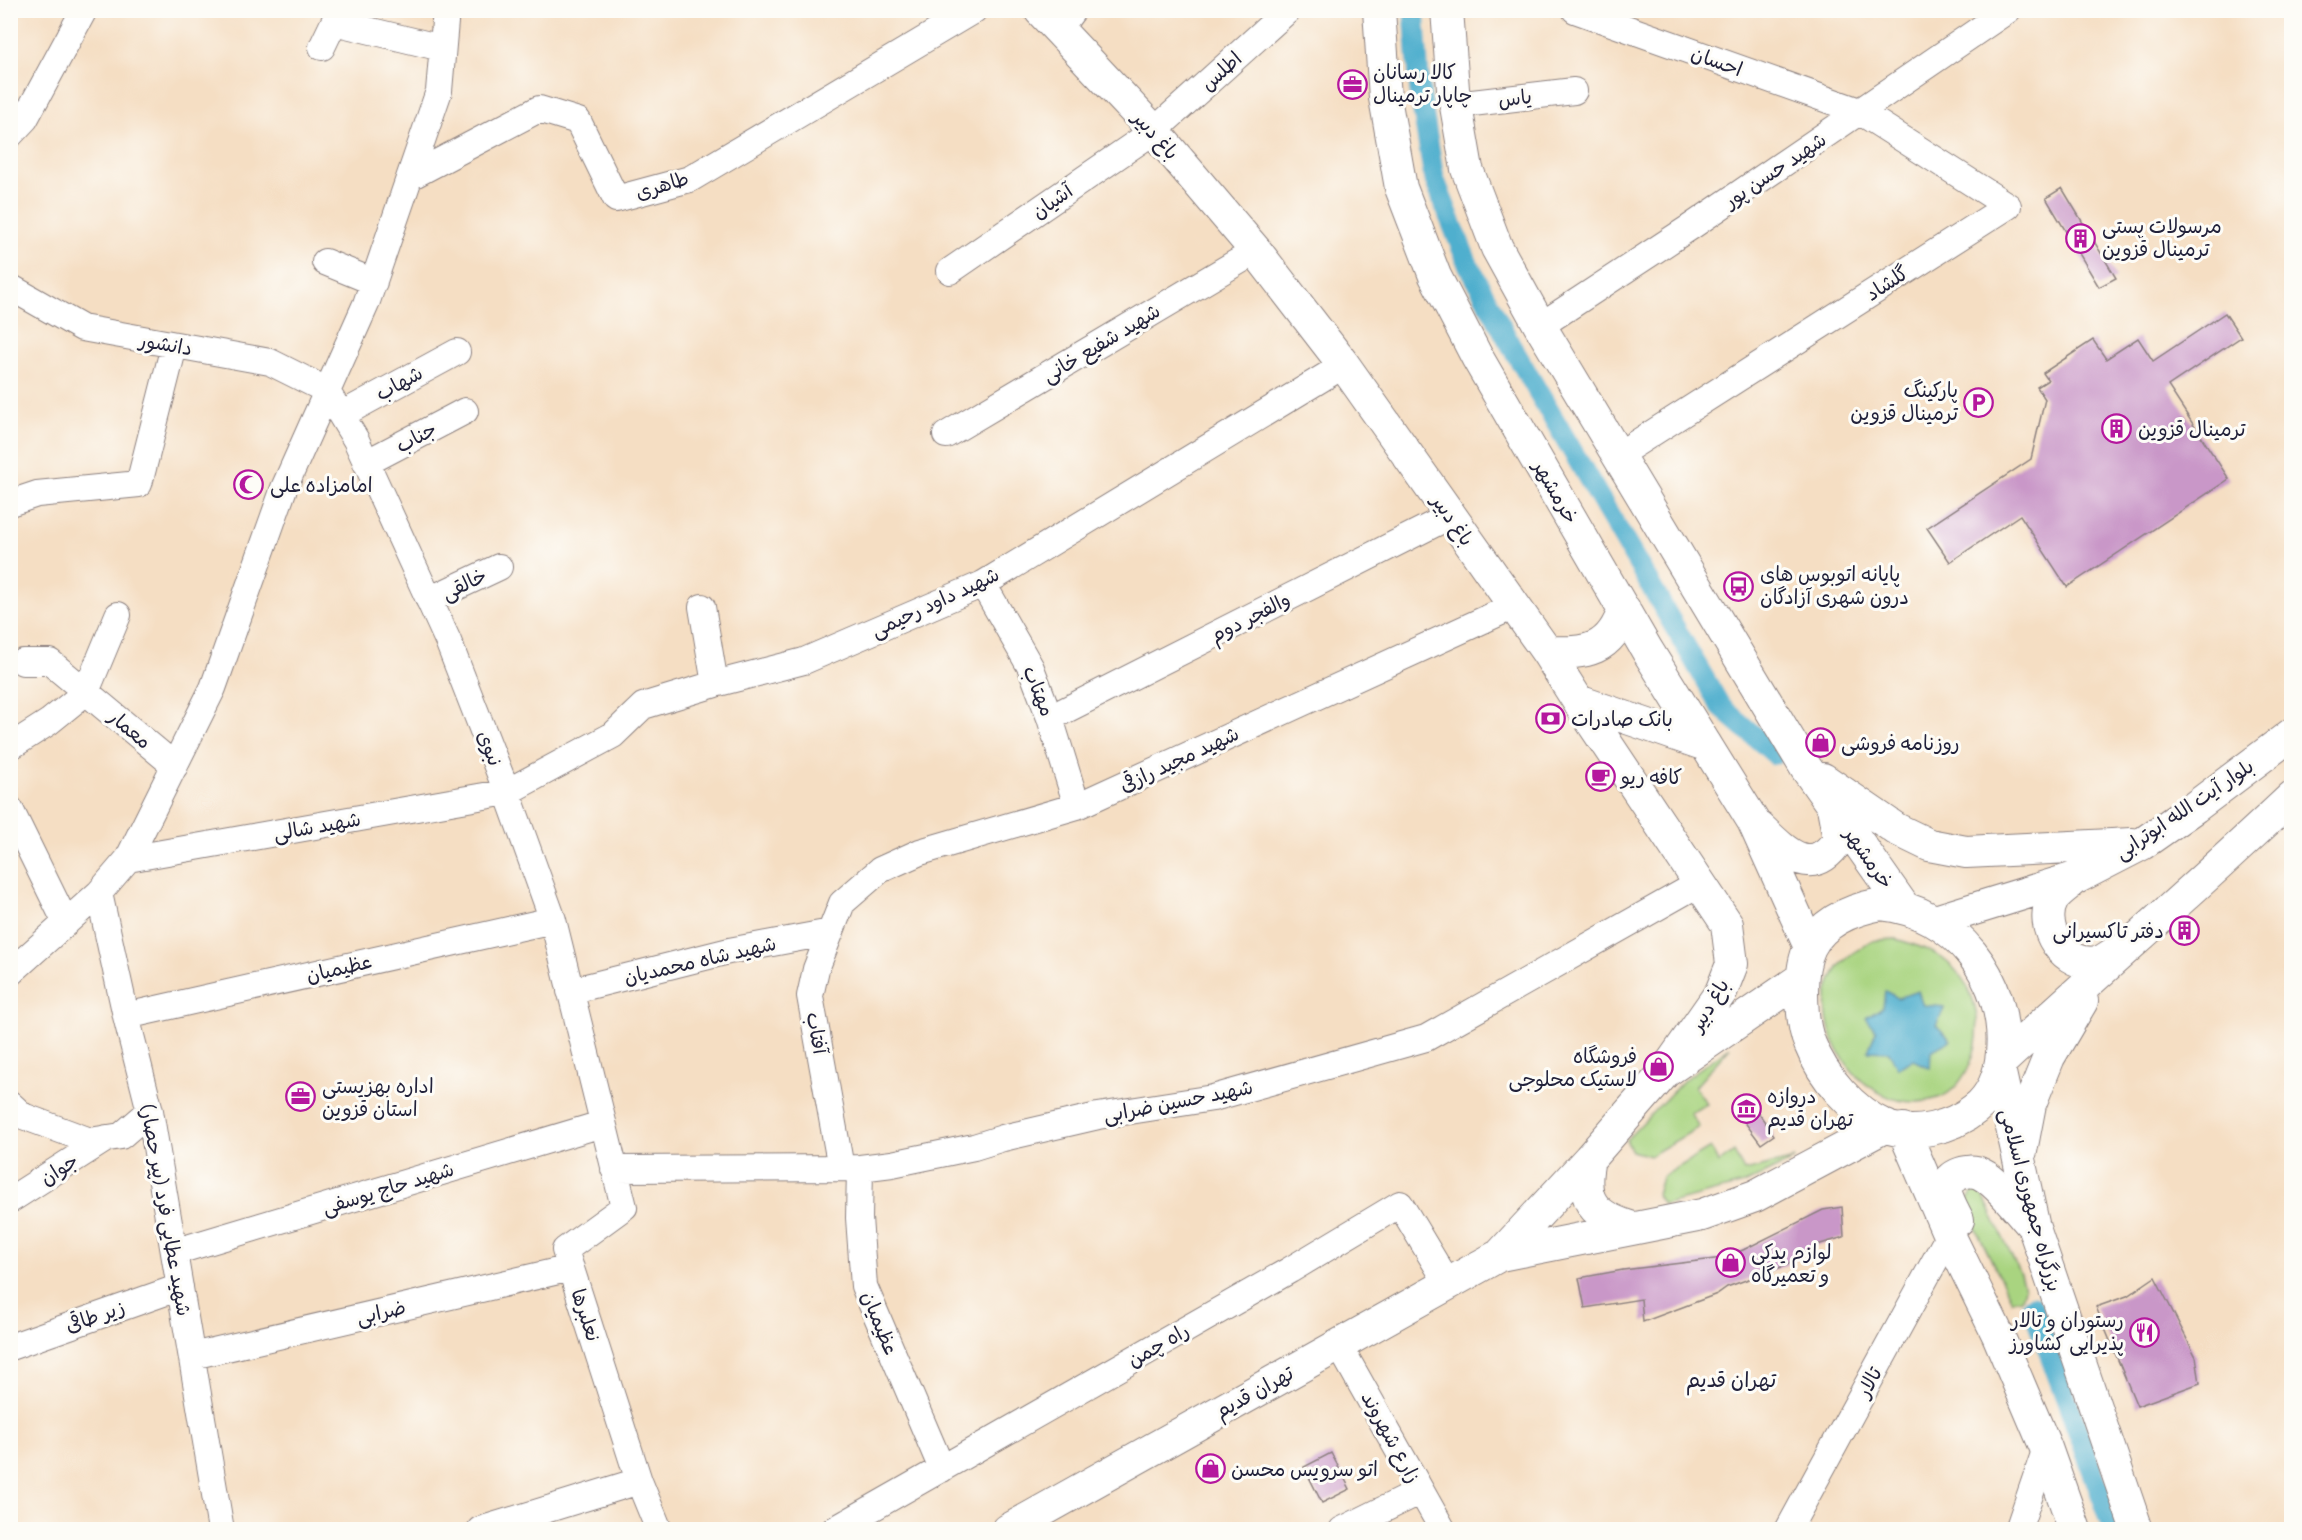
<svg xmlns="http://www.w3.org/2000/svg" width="2302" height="1540" font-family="'Patrick Hand','Playpen Sans Arabic',sans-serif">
<rect width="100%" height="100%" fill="#fdfcf7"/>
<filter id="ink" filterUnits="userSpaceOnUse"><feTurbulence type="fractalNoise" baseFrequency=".0167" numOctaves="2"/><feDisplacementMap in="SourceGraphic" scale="12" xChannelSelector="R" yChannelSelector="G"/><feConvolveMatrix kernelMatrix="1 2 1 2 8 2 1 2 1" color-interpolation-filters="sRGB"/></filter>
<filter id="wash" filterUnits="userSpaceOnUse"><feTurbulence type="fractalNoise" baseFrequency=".008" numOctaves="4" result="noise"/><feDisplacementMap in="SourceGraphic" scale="24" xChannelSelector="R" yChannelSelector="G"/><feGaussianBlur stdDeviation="1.35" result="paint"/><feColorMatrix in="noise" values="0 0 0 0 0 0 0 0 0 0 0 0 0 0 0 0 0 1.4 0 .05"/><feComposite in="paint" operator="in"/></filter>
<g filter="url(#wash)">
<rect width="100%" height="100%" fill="#f5dec3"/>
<path fill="#a9d480" stroke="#667b5e" stroke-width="1.5" d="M1896,939C1911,944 1928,948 1942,958C1976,983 1986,1026 1970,1064C1964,1077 1955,1091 1941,1097C1856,1129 1780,993 1861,948C1865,946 1869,942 1873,941C1880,939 1889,940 1896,939Z
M1730,1047L1695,1087L1707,1104L1690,1113L1699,1127L1650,1156L1632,1151L1626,1140L1684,1080Z
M1710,1148L1719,1163L1734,1152L1744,1171L1795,1159L1744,1184L1663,1205L1657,1195L1662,1177Z
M1978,1185L2020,1274L2024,1288L2021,1299L2012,1301L1964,1205Z"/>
<path fill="#4fafce" stroke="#386884" stroke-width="1.5" d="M1885,991L1898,998L1918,991L1923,1005L1945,1007L1936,1025L1951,1040L1931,1051L1930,1068L1913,1060L1898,1068L1889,1052L1868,1051L1876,1031L1866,1018L1883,1007Z"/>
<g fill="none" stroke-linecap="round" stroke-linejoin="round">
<path stroke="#4fafce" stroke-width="21" d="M1414,10L1420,93L1434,178L1467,262L1508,340L1721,707L1775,754
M2032,1306L2114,1530"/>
</g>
<g id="blocks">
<path fill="#c997c8" d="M2062,188L2116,278L2099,287L2046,198Z
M2225,313L2241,337L2168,386L2229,479L2067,587L2020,515L1950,562L1927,528L2031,459L2045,399L2037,387L2048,380L2043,373L2093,340L2106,359L2138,338L2153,361Z
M1750,1101L1774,1135L1761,1144L1735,1109Z
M1842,1207L1844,1237L1817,1245L1787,1265L1727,1287L1717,1294L1643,1322L1641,1299L1585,1308L1579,1278L1623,1270L1723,1258L1743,1250L1823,1210Z
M2155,1277L2196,1357L2200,1383L2137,1406L2096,1307L2127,1296Z
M1331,1453L1350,1489L1322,1503L1304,1467Z"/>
</g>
</g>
<g filter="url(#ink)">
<use href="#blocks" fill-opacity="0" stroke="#8c807f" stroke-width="1.5"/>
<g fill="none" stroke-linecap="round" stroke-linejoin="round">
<defs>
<path id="minor" d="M1575,10L1859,111L2008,206L1618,455
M1058,30L1073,10
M322,47L334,22L442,48
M1455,105L1574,91
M10,135L25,119L84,10
M410,177L539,109L578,121L616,199L690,179L974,10
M325,262L374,282
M950,271L1154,131L1288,10
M10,287L82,328L270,362L326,390L356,440L448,641L507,792L553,920L624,1207L565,1250L639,1481L659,1530
M1540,326L1692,226L2008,10
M341,415L457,352
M946,435L1256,251
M366,463L465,411
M10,503L37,494L139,484L174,346
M983,584L1031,668L1050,718L1077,806
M429,600L499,567
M702,607L715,684
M23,662H50L175,766
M1050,718L1450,516
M10,747L49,722L86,692L118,615
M10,809L66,923
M128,859L507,792L613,735L643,706L715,684L804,661L983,584L1344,365
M99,893L126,1016L150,1111L221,1530
M10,973L99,893L128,859L213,688L284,488L366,304L439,91L446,10
M570,991L729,951L831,932
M126,1016L553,920
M10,1104L23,1116L90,1141L121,1136L150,1111
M841,1168L810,996L816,969L842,903L880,870L920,852L1077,806L1514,606
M860,1168L859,1218L864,1286L942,1469
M614,1169L860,1168L892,1164L974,1147L1003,1138L1098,1116L1213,1098L1426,1038L1700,883
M10,1200L107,1138
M174,1252L602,1124
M1339,1345L1443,1530
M10,1347L180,1287
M192,1356L571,1268
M480,1530L639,1481
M834,1530L1290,1270L1400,1204L1448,1284
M1342,1530L1421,1491
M1788,1530L1949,1235
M2018,1530L2046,1448"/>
<path id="major" d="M1040,10L1154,131L1256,251L1344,365L1547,652L1578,701L1727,924L1732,964L1721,992L1665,1072
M1379,10L1385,98L1401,188L1435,276L1477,357L1647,650L1753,821L1810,947
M1447,10L1453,89L1467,169L1497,248L1540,326L1806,768L1903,906
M1547,652C1586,654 1611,651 1624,609
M1578,701L1706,745
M1823,779L1896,829L1929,845L1966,852L2132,844
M1760,828C1786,853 1812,880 1839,839L1833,807
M2077,877C2070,884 2058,891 2053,899C2037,927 2065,969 2098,962C2104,961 2112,954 2118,951
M1881,904C1955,911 2009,980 2002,1053C2000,1075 1993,1095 1975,1109C1953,1127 1913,1138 1885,1126C1852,1111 1823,1077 1810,1044C1803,1028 1802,1009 1802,991C1802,977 1804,959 1810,947C1824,920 1854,909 1881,904Z
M1935,921L2078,877L2142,844L2195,807L2292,734
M2001,1062C2097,973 2197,887 2292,797
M2000,1073L2034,1228L2137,1530
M1903,1129L1949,1235L1998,1335L2046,1448L2075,1530
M2021,1151L2030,1104L2049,1057L2082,1001
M1589,1159C1580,1201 1593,1216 1633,1228
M1958,1220C1954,1212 1948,1202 1946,1193C1944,1176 1968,1167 1981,1174C1998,1182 2018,1210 2032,1225
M1500,1255L1702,1215L1755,1196L1886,1126
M1008,1530L1500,1255L1589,1159L1665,1072L1802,978"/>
</defs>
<use href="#minor" stroke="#8c807f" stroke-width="28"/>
<use href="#major" stroke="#8c807f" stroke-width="34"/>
<use href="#minor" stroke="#fff" stroke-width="26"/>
<use href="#major" stroke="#fff" stroke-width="32"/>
</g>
</g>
<defs>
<symbol id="office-ring" viewBox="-11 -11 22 22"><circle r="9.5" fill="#fdfcf7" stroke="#b5179e" stroke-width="1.5"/><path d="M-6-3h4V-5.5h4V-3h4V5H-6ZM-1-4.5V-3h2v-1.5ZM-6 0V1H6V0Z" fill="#b5179e"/></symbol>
<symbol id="building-ring" viewBox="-11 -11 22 22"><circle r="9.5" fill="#fdfcf7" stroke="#b5179e" stroke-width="1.5"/><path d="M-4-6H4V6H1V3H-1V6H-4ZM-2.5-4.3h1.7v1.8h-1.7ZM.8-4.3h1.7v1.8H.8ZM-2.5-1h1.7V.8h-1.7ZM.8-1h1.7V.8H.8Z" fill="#b5179e"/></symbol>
<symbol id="parking-ring" viewBox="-11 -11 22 22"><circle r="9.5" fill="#fdfcf7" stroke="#b5179e" stroke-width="1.5"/><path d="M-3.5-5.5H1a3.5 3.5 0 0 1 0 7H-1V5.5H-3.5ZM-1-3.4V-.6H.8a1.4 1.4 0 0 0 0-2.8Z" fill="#b5179e"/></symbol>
<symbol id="mosque-ring" viewBox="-11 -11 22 22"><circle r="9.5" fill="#fdfcf7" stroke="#b5179e" stroke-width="1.5"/><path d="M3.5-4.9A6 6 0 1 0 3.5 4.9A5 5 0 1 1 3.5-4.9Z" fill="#b5179e"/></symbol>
<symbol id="bus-ring" viewBox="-11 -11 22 22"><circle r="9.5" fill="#fdfcf7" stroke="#b5179e" stroke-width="1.5"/><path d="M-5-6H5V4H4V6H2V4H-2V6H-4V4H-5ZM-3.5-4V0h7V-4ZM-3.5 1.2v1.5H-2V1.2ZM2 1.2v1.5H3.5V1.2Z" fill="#b5179e"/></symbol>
<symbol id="bank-ring" viewBox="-11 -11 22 22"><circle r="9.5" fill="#fdfcf7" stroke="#b5179e" stroke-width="1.5"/><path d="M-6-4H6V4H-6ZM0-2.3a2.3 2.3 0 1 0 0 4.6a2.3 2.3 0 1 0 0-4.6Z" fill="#b5179e"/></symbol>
<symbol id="shop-ring" viewBox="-11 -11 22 22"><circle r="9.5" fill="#fdfcf7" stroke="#b5179e" stroke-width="1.5"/><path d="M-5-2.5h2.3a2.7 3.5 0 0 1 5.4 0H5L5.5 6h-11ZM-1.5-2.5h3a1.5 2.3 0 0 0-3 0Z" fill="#b5179e"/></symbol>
<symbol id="cafe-ring" viewBox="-11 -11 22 22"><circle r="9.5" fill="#fdfcf7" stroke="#b5179e" stroke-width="1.5"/><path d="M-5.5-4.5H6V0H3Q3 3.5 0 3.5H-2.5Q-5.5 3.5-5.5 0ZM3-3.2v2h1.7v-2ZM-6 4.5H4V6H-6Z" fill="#b5179e"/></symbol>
<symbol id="museum-ring" viewBox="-11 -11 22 22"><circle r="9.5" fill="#fdfcf7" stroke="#b5179e" stroke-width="1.5"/><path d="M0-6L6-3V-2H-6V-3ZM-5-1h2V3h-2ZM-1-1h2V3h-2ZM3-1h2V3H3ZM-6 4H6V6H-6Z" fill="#b5179e"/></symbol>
<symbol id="restaurant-ring" viewBox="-11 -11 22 22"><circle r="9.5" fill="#fdfcf7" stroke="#b5179e" stroke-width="1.5"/><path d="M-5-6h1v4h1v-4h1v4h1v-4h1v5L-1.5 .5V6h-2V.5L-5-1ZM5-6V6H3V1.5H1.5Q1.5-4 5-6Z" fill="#b5179e"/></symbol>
</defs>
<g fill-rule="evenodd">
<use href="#office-ring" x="1336" y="68" width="33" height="33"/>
<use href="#building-ring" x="2064" y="222" width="33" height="33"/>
<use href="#parking-ring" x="1962" y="386" width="33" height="33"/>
<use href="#building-ring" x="2100" y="412" width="33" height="33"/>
<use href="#mosque-ring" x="232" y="468" width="33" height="33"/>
<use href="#bus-ring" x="1722" y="570" width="33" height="33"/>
<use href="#bank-ring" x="1534" y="702" width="33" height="33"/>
<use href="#shop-ring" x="1804" y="726" width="33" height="33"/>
<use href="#cafe-ring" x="1584" y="760" width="33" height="33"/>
<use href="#building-ring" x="2168" y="914" width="33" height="33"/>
<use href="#shop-ring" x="1642" y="1050" width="33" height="33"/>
<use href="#office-ring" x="284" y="1080" width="33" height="33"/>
<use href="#museum-ring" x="1730" y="1092" width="33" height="33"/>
<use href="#shop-ring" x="1714" y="1246" width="33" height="33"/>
<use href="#restaurant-ring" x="2128" y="1316" width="33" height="33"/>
<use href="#shop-ring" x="1194" y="1452" width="33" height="33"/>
</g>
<g text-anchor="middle" stroke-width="6" stroke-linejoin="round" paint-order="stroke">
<g font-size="20" fill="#22223b" stroke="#fdfcf7">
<text transform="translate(1717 61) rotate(20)" y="7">احسان</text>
<text transform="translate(1221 71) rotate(-42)" y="7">اطلس</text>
<text transform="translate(1515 98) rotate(-7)" y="7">یاس</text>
<text transform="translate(1156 135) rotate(48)" y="7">باغ دبیر</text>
<text transform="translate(1775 170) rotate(-34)" y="7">شهید حسن پور</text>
<text transform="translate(662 185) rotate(-17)" y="7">طاهری</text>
<text transform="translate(1052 201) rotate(-35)" y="7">آشیان</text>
<text transform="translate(1887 283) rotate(-33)" y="7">گلشاد</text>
<text transform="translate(1101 343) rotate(-31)" y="7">شهید شفیع خانی</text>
<text transform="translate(166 344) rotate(10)" y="7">دانشور</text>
<text transform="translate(399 383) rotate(-29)" y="7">شهاب</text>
<text transform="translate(416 437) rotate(-28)" y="7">جناب</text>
<text transform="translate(1556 492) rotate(60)" y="7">خرمشهر</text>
<text transform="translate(1453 520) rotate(55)" y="7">باغ دبیر</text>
<text transform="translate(464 584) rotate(-26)" y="7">خالقی</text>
<text transform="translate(935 602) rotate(-25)" y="7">شهید داود رحیمی</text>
<text transform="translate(1250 617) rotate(-27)" y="7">والفجر دوم</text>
<text transform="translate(1039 691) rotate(68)" y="7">مهتاب</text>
<text transform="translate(130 729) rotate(40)" y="7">معمار</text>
<text transform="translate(490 748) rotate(69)" y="7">نبوی</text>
<text transform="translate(1179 759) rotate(-25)" y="7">شهید مجید رازقی</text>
<text transform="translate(2184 809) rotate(-34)" y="7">بلوار آیت الله ابوترابی</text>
<text transform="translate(317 826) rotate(-10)" y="7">شهید شالی</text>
<text transform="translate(1869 858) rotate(55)" y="7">خرمشهر</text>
<text transform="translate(700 960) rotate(-13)" y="7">شهید شاه محمدیان</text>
<text transform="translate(339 968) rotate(-13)" y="7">عظیمیان</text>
<text transform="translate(1709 1005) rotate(-59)" y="7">باغ دبیر</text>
<text transform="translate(817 1033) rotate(80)" y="7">آفتاب</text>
<text transform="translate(1178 1101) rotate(-11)" y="7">شهید حسین ضرابی</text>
<text transform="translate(59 1169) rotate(-33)" y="7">جوان</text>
<text transform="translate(388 1188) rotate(-17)" y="7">شهید حاج یوسفی</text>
<text transform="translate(2031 1200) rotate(75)" y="7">بزرگراه جمهوری اسلامی</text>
<text transform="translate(166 1210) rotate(80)" y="7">شهید عطایی فرد (پیر حصار)</text>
<text transform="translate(381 1312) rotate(-13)" y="7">ضرابی</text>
<text transform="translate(586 1315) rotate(72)" y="7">نعلبرها</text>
<text transform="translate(95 1316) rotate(-19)" y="7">زیر طاقی</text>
<text transform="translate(880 1323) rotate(68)" y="7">عظیمیان</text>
<text transform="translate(1158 1345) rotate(-30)" y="7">راه چمن</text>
<text transform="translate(1869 1382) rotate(-61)" y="7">تالار</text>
<text transform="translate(1254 1392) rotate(-29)" y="7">تهران قدیم</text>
<text transform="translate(1391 1437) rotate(61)" y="7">زارع شهروند</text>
</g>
<g font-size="20" fill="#22223b" stroke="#fdfcf7" text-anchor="start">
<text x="1373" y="79">کالا رسانان<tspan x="1373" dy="23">چاپار ترمینال</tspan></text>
<text x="2102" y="233">مرسولات پستی<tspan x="2102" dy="23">ترمینال قزوین</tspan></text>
<text x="1958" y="397" text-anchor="end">پارکینگ<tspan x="1958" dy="23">ترمینال قزوین</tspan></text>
<text x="2138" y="436">ترمینال قزوین</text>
<text x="270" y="492">امامزاده علی</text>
<text x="1760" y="581">پایانه اتوبوس های<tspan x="1760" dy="23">درون شهری آزادگان</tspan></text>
<text x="1571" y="726">بانک صادرات</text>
<text x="1841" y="750">روزنامه فروشی</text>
<text x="1621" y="784">کافه ریو</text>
<text x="2164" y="938" text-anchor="end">دفتر تاکسیرانی</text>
<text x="1637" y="1063" text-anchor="end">فروشگاه<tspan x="1637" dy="23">لاستیک محلوجی</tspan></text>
<text x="322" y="1093">اداره بهزیستی<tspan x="322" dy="23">استان قزوین</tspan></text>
<text x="1767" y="1103">دروازه<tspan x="1767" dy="23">تهران قدیم</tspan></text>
<text x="1751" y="1259">لوازم یدکی<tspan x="1751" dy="23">و تعمیرگاه</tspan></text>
<text x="2124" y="1327" text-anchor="end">رستوران و تالار<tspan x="2124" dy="23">پذیرایی کشاورز</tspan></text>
<text x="1231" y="1476">اتو سرویس محسن</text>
</g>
<g font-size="21" fill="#22223b" stroke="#fdfcf7">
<text x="1731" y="1387">تهران قدیم</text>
</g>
</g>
<rect width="2302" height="1540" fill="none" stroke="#fdfcf7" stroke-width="36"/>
</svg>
